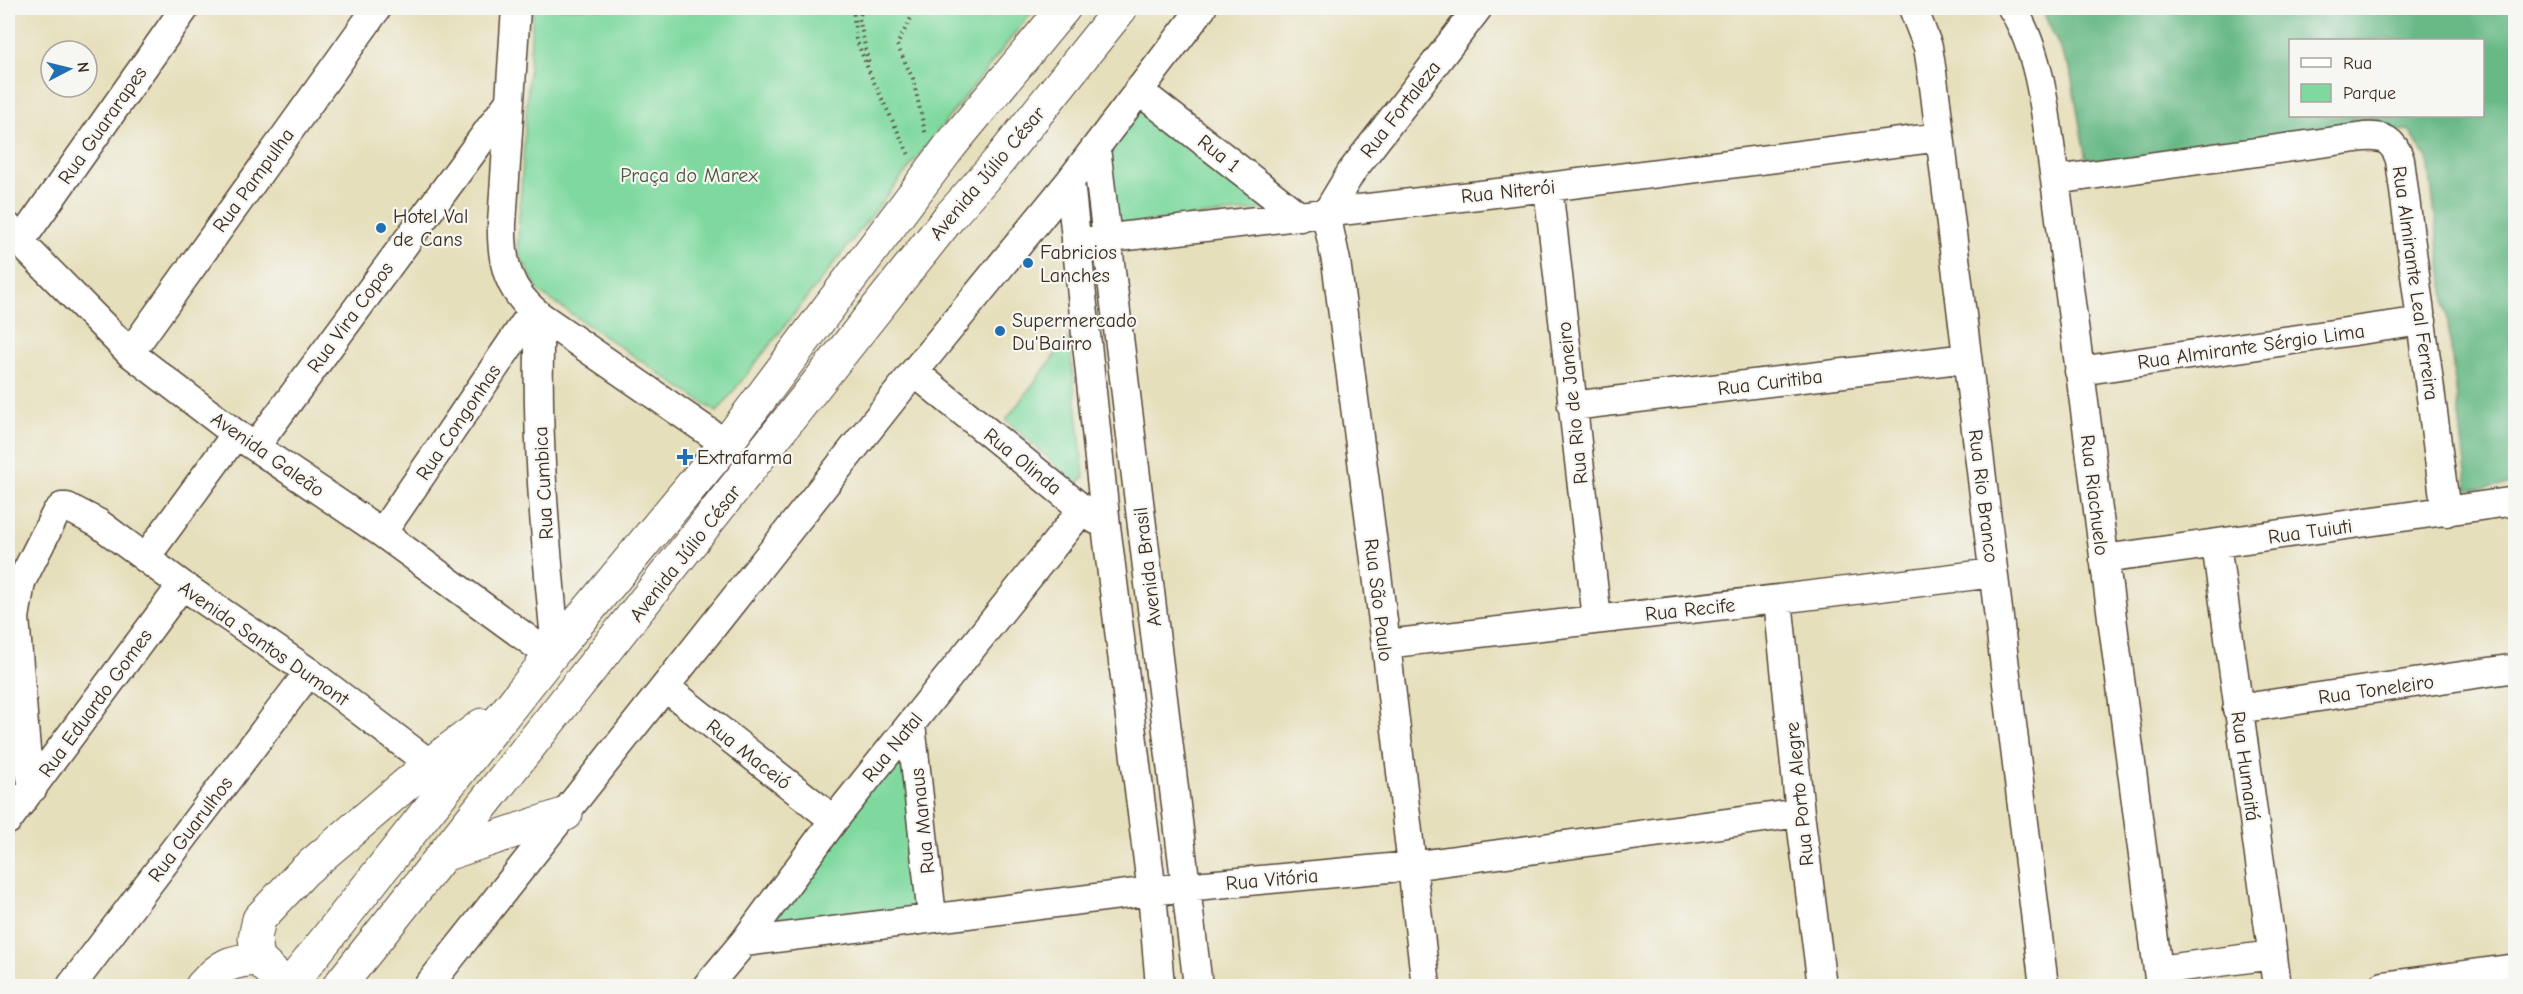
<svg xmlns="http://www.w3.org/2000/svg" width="2523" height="994" font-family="'Comic Neue',sans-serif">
<rect width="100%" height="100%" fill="#f6f6f2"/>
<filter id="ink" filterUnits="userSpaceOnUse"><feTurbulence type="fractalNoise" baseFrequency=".0167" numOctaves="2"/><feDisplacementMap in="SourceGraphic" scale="12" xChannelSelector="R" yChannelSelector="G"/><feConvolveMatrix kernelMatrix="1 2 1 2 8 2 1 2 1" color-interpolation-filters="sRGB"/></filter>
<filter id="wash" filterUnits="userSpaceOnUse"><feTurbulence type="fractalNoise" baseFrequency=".008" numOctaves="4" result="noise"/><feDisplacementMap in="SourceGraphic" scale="24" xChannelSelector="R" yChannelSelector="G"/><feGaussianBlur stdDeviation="1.35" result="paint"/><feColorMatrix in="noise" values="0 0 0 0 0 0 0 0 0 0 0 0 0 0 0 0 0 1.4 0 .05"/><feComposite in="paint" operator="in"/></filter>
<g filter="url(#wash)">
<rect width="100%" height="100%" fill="#e6dfbb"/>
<path fill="#7fd99f" stroke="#5d825e" stroke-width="1.5" d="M533,8H1035L717,412L539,292L517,250Z
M1140,104L1268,209L1116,225L1105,149Z
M1069,337L1084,477L1077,484L1006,420Z
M912,731L931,918L743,941Z"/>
<path fill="#67b986" stroke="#517252" stroke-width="1.5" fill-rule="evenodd" d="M2041,8H2515V484L2468,490L2428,159L2409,131L2087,166L2070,69ZM2290,40H2482V116H2290Z"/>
</g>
<g filter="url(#ink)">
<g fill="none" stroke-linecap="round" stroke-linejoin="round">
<defs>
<path id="minor" d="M516,8L502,224C501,263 508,291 540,316L726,444
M1913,8L1928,47L1934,86L2044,986
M2012,8C2043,57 2046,123 2055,180L2160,986
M1138,90L1300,217
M1096,148L1198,986
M2055,180L2364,137C2384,135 2394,141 2400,160L2446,512
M1070,181L1106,526L1152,893L1160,986
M1548,187L1597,619
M8,227L20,242L130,353L236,434L382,533L551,656
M20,242L185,8
M1076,242L1548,187L1940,137
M540,316C535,427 545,539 556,649
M130,353L377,8
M2079,371L2422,321
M914,372L1096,520
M1572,406L1967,358
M255,447L510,101
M382,533L533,311
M2216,544L2277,986
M146,557L236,434
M2104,559L2516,501
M1778,600L1800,813L1822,986
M1386,644C1588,620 1791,599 1993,573
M665,687L834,820
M2237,709L2516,668
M911,724L932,917
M33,788L26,750L15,618L21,582L56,513L62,507H67L98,523L182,585L309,672L430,764
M8,820L182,585
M744,942L1184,887L1411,866L1800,813
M2158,970L2273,955
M71,986L309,672
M428,986L914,372L1070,181L1202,8
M707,986L744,942L834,820L1082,510
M1426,986L1386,644L1336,261L1326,214L1352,171L1478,8
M2383,986L2516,968"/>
<path id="major" d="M446,854L566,814
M202,986C221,965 230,961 258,959
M287,986L258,959L255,938L259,919L304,871L430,764L482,725
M289,986L556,649L726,444L950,146L1064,8
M339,986L951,215L998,162L1121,8"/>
</defs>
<use href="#minor" stroke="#554536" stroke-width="31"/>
<use href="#major" stroke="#554536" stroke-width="35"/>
<path stroke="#554536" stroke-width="4" stroke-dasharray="1.5 4.5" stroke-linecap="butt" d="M853,8L856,39L871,76L910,157
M863,8L859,18L869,65
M916,8L897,45L913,79L926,136"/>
<use href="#minor" stroke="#fff" stroke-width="28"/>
<use href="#major" stroke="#fff" stroke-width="33"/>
</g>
</g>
<g fill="#1f6fb2" stroke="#f6f6f2" stroke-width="2">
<circle cx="381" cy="228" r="6"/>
<circle cx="1028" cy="263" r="6"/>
<circle cx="1000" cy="331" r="6"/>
<path d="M682 448h6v6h6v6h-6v6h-6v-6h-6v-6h6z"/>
</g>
<g text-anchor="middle" stroke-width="4.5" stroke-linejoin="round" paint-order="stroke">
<g font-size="20" fill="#3b2a1e" stroke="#f6f6f2">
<text transform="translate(1400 109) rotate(-52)" y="7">Rua Fortaleza</text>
<text transform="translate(102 125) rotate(-55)" y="7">Rua Guararapes</text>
<text transform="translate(1219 153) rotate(38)" y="7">Rua 1</text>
<text transform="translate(987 173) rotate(-50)" y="7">Avenida Júlio César</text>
<text transform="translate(253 180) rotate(-54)" y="7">Rua Pampulha</text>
<text transform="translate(1508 191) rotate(-6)" y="7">Rua Niterói</text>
<text transform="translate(2416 283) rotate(82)" y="7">Rua Almirante Leal Ferreira</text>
<text transform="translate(350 317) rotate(-54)" y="7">Rua Vira Copos</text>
<text transform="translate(2251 346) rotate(-8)" y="7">Rua Almirante Sérgio Lima</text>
<text transform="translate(1770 382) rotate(-7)" y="7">Rua Curitiba</text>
<text transform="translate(1572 403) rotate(-96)" y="7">Rua Rio de Janeiro</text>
<text transform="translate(458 422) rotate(-56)" y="7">Rua Congonhas</text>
<text transform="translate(268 454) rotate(35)" y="7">Avenida Galeão</text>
<text transform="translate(1023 461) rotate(39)" y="7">Rua Olinda</text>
<text transform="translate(543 483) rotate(-93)" y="7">Rua Cumbica</text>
<text transform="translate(2095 495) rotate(83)" y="7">Rua Riachuelo</text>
<text transform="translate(1984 496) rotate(83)" y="7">Rua Rio Branco</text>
<text transform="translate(2310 531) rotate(-8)" y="7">Rua Tuiuti</text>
<text transform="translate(685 553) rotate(-52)" y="7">Avenida Júlio César</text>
<text transform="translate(1147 567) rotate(-97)" y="7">Avenida Brasil</text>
<text transform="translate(1379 600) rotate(83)" y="7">Rua São Paulo</text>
<text transform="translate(1690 609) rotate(-6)" y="7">Rua Recife</text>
<text transform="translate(264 643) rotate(35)" y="7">Avenida Santos Dumont</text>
<text transform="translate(2376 689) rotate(-8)" y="7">Rua Toneleiro</text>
<text transform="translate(95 703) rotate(-54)" y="7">Rua Eduardo Gomes</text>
<text transform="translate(892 747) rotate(-51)" y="7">Rua Natal</text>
<text transform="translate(749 754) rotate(38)" y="7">Rua Maceió</text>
<text transform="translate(2246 766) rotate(82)" y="7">Rua Humaitá</text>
<text transform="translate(1799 794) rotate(-96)" y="7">Rua Porto Alegre</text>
<text transform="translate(922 821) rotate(-96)" y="7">Rua Manaus</text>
<text transform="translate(190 829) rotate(-53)" y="7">Rua Guarulhos</text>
<text transform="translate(1272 879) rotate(-5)" y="7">Rua Vitória</text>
</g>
<g font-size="20" fill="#4c563e" stroke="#f6f6f2">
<text x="689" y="182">Praça do Marex</text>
</g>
<g font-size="20" fill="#3b2a1e" stroke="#f6f6f2" text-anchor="start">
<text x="393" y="223">Hotel Val<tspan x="393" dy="23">de Cans</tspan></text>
<text x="1040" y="259">Fabricios<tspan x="1040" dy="23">Lanches</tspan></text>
<text x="1012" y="327">Supermercado<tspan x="1012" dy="23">Du'Bairro</tspan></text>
<text x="697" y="464">Extrafarma</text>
</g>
</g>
<rect width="2523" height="994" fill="none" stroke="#f6f6f2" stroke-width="30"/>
<rect x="2289" y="39" width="195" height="78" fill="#f6f6f2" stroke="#aba49d" stroke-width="1.5"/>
<rect x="2301" y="58" width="30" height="9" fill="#ffffff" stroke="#aba49d" stroke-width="1.5"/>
<text x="2343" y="69" font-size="18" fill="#3b2a1e">Rua</text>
<rect x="2301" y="84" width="30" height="18" fill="#7fd99f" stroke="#aba49d" stroke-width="1.5"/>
<text x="2343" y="99" font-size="18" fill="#3b2a1e">Parque</text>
<g transform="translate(69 69) rotate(83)"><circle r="28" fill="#f6f6f2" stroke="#aba49d" stroke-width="1.5"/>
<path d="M0-4.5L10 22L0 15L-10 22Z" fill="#1f6fb2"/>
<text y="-9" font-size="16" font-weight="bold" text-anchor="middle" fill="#3b2a1e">N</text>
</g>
</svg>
